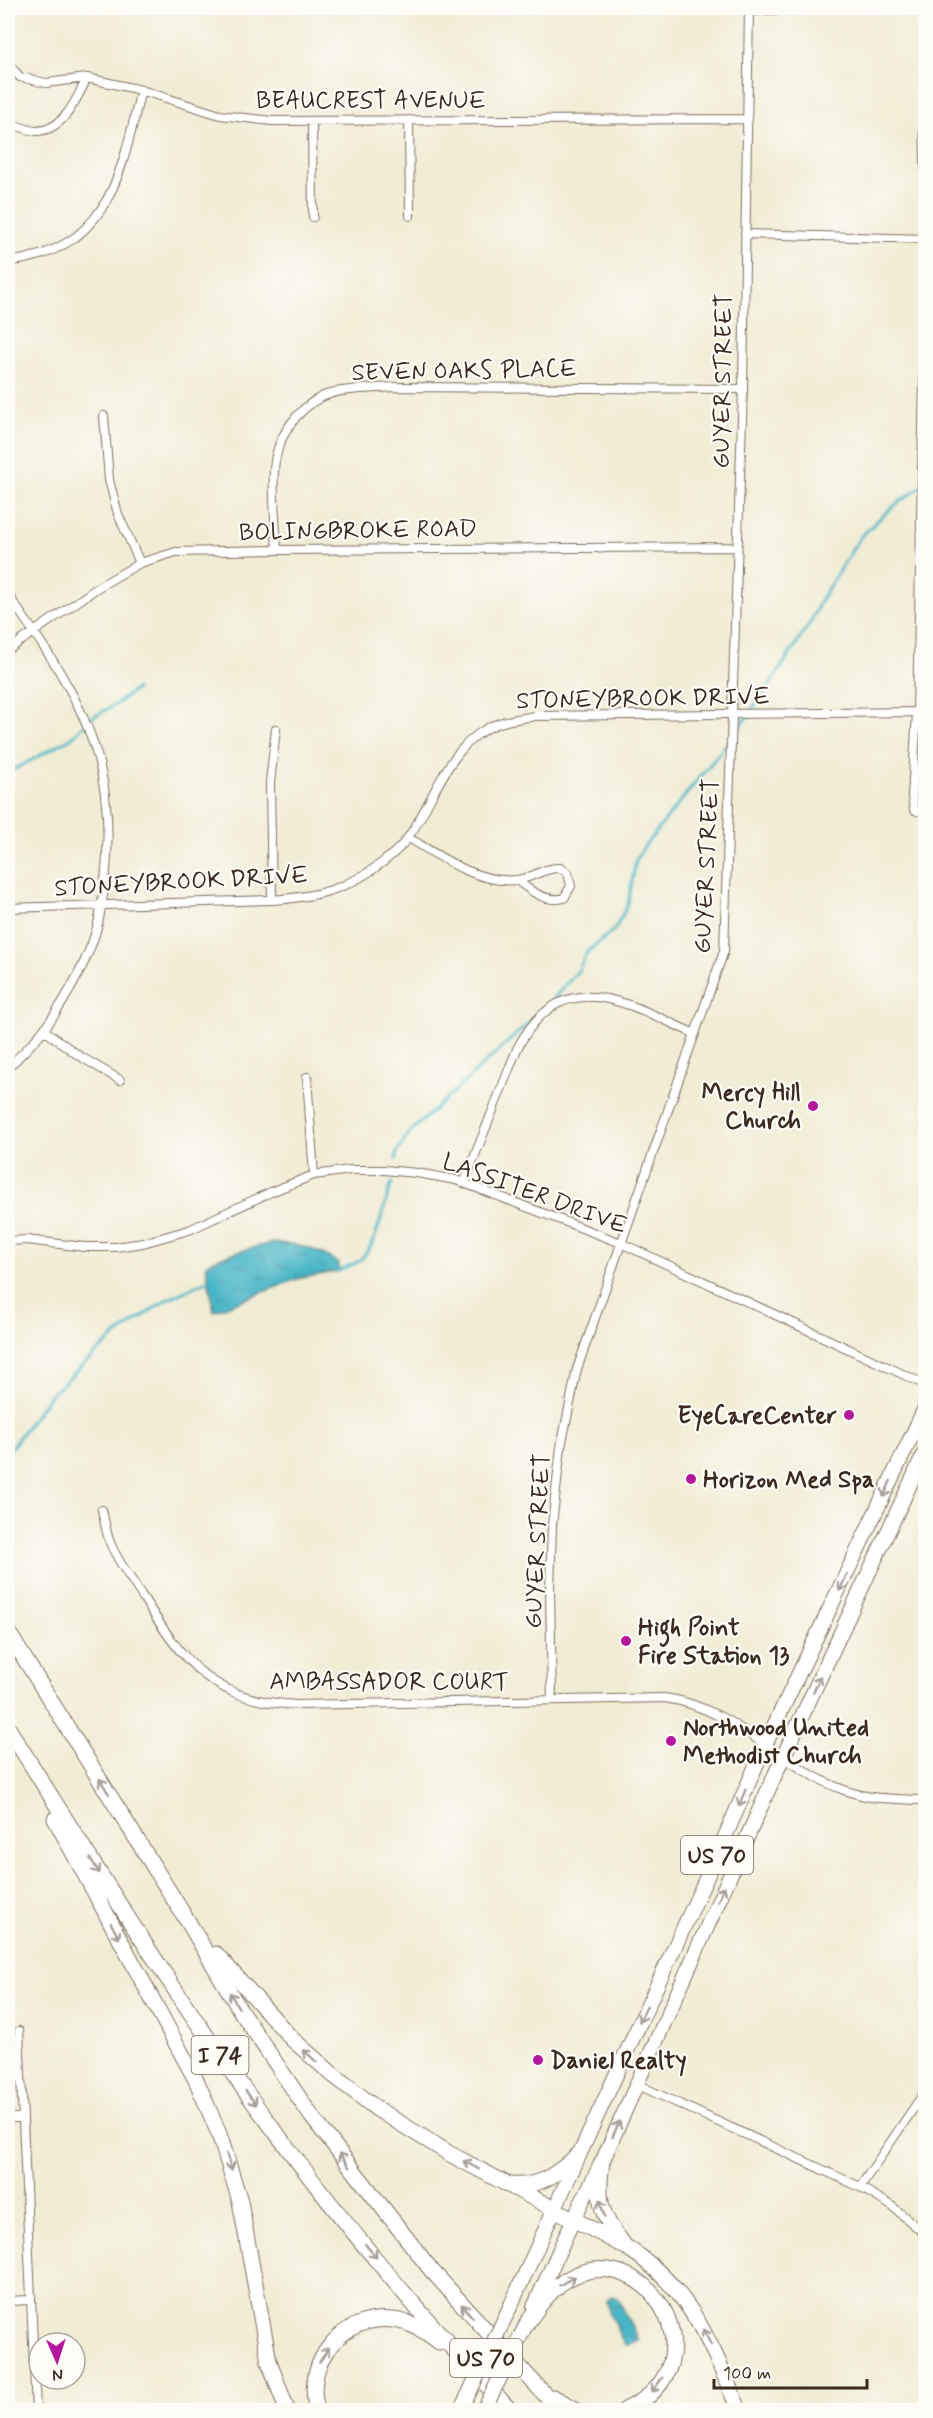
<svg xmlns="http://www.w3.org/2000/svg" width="933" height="2418" font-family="Mynerve,sans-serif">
<defs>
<pattern id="water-ripples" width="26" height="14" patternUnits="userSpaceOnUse" patternTransform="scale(1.5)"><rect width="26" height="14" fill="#4ab6c7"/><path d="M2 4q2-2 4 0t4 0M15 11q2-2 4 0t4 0" fill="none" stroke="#3f94a1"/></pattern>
</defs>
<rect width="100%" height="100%" fill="#fdfcf7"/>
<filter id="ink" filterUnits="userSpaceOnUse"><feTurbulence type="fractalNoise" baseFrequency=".0167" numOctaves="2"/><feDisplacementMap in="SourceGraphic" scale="12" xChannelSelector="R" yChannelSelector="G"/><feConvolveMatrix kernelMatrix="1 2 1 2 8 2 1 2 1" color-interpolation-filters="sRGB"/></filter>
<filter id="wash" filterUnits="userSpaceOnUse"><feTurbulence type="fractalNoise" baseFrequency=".008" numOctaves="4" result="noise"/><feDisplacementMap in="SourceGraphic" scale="24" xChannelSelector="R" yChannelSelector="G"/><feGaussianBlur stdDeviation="1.35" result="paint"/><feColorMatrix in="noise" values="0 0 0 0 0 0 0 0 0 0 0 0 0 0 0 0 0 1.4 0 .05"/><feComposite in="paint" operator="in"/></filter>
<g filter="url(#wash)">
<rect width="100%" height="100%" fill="#f1ecd4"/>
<path fill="url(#water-ripples)" stroke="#427072" stroke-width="1.5" d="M274,1243C299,1243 319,1249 339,1264L338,1271L297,1279L214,1311L206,1265C214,1257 261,1245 274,1243Z
M611,2296L618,2298L638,2340L625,2346L610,2314L607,2301Z"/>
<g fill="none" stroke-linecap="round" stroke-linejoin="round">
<path stroke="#4ab6c7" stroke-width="3" d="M735,733L767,689L810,623L821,599L861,536L890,509L920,487
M8,772L19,767L71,738L93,717L116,704L136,689
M544,1009L578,971L586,953L615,929L628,904L636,859L643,848L729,741
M396,1159L397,1152L410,1132L532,1020
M334,1269L338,1271C344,1268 353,1265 359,1261C379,1244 382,1207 392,1183
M8,1452L50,1395L115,1336L166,1300L211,1279"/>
</g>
</g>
<g filter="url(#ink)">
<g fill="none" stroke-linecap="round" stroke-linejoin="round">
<defs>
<path id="minor" d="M749,11L813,8
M8,64L20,77L46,83L87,78L141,90L220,115L272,121L748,119
M409,120L410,216
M312,121L313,217
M924,122L926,190
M8,123C16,125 27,130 36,131C64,131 77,98 87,78
M745,234L926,239
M8,262C110,249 121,174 141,90
M926,284L917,712L912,796L914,810L926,813
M104,416L109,480L118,514L140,563
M277,550C276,525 271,484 275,461C280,430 305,399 336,392C354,388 374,389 392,387L743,389
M8,595C41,642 77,691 95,748C112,803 110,863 99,919C92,954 66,1000 45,1028C34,1043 20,1055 8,1068
M8,650L100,586L140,563L176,552L277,550L736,547
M409,838C439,856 478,884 516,880C531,879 544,867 560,868L568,873L571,886L564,898C547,903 530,891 517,880
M272,900L270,783L276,729
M8,908L272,900C316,897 347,890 383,862C392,855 403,846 409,836C434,800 446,752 486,729C501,720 518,719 535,716L917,712L926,709
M44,1030L78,1055L120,1080
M307,1077L314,1175
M464,1183L517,1049C562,961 628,1004 695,1034
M8,1241L27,1240L84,1247H116L143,1243L189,1230L273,1191L314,1175L350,1170H384L417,1173L456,1180L621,1243L926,1385
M102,1510C105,1522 106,1534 111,1545C119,1563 132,1580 142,1596C185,1664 212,1701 298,1705L665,1698C735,1708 779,1766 844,1790C870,1800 898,1799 926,1800
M552,1700L550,1589L552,1525L561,1447L577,1369L724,951L743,389L749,8
M19,2031L36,2410
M636,2084L860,2187L892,2206L926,2235
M8,2118H23
M860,2187L926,2090
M8,2301L30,2300"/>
<path id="primary" d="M554,2210L721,1846L765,1745L926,1406
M573,2220L602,2162L783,1757L926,1450"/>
<path id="trunk" d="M511,2305L554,2210
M534,2307L573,2220"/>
<path id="motorway" d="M8,1632L190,1925L240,2010L312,2117L432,2271L559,2410
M8,1728C84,1848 158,1970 241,2085C323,2199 413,2309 510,2410
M55,1819L197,2082L219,2134L240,2201L269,2361L287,2410
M216,1954L292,2039L332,2074L377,2109L450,2154L626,2247C690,2287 711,2344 739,2410
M602,2162C597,2196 599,2215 622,2242
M511,2185C539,2188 559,2173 579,2154
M527,2323C537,2309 546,2295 560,2284C641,2225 730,2364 625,2410
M553,2397L577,2410
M317,2410C303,2362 343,2314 393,2320C411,2322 425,2331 439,2342"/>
</defs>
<use href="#minor" stroke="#7b6e5e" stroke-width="10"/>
<use href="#primary" stroke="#7b6e5e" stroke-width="16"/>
<use href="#trunk" stroke="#7b6e5e" stroke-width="16"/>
<use href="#motorway" stroke="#7b6e5e" stroke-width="17"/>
<use href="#minor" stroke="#fff" stroke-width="8"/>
<use href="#primary" stroke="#fff" stroke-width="14"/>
<use href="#trunk" stroke="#fff" stroke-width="14"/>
<use href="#motorway" stroke="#fff" stroke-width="15"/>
<defs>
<path id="trunk-bridge" d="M461,2410L511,2305
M484,2410L527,2323"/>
</defs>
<use href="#trunk-bridge" stroke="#7b6e5e" stroke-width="16" stroke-linecap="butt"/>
<use href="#trunk-bridge" stroke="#fff" stroke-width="14"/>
</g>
<defs><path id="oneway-shaft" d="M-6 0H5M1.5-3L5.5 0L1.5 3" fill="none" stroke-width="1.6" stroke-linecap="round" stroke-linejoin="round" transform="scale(1.5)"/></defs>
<g stroke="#a79f9a">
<use href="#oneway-shaft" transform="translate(887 1489) rotate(115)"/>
<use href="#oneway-shaft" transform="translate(843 1583) rotate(115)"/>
<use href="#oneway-shaft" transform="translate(817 1684) rotate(-65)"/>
<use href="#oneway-shaft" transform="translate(104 1786) rotate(-122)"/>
<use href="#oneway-shaft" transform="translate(742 1798) rotate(113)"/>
<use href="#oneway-shaft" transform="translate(95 1866) rotate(58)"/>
<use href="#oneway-shaft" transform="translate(721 1894) rotate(-66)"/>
<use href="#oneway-shaft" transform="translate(115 1931) rotate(62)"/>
<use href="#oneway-shaft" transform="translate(234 2000) rotate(-120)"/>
<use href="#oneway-shaft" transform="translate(643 2014) rotate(115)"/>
<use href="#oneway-shaft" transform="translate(310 2056) rotate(-138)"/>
<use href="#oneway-shaft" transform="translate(251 2098) rotate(53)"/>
<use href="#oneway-shaft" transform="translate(616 2129) rotate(-66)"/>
<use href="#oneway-shaft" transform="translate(344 2160) rotate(-126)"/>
<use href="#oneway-shaft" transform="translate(229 2162) rotate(72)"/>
<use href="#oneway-shaft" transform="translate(471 2165) rotate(-152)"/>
<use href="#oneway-shaft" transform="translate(602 2208) rotate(-106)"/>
<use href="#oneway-shaft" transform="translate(371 2251) rotate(50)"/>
<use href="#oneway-shaft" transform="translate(567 2281) rotate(-30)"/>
<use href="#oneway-shaft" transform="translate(467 2311) rotate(-131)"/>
<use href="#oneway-shaft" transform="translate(707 2337) rotate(-117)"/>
<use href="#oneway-shaft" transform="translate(324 2355) rotate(-59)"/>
<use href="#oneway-shaft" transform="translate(657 2385) rotate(127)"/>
</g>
</g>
<g fill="#b5179e" stroke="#fdfcf7" stroke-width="2">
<circle cx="813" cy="1106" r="6"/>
<circle cx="849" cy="1415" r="6"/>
<circle cx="691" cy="1479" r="6"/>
<circle cx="626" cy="1641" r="6"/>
<circle cx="671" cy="1741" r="6"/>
<circle cx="538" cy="2060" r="6"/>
</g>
<g text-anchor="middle" stroke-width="4.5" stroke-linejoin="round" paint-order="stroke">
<g fill="#fdfcf7" stroke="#75695f" stroke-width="1.5">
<rect x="681" y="1836" width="72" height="38" rx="4.5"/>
<rect x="191.5" y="2036" width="57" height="38" rx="4.5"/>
<rect x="450" y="2339" width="72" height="38" rx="4.5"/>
</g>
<g font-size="22" font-weight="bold" fill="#3b2a1e">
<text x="717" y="1863">US 70</text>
<text x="220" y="2063">I 74</text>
<text x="486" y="2366">US 70</text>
</g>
<g font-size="24" fill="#3b2a1e" stroke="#fdfcf7">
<text x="371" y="108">BEAUCREST AVENUE</text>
<text transform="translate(464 370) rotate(-1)" y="8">SEVEN OAKS PLACE</text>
<text transform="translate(722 381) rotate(-89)" y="8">GUYER STREET</text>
<text transform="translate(358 530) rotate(-1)" y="8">BOLINGBROKE ROAD</text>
<text transform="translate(643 698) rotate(-1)" y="8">STONEYBROOK DRIVE</text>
<text transform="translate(706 866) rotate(-87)" y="8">GUYER STREET</text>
<text transform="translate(181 881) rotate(-3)" y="8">STONEYBROOK DRIVE</text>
<text transform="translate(535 1193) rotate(20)" y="8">LASSITER DRIVE</text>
<text transform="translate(537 1541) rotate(-87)" y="8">GUYER STREET</text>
<text x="389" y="1689">AMBASSADOR COURT</text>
</g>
<g font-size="24" font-weight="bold" fill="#3b2a1e" stroke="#fdfcf7" text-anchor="start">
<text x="801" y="1100" text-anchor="end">Mercy Hill<tspan x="801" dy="28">Church</tspan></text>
<text x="837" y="1423" text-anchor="end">EyeCareCenter</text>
<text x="703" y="1487">Horizon Med Spa</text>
<text x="638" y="1635">High Point<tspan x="638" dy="28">Fire Station 13</tspan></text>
<text x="683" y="1735">Northwood United<tspan x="683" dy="28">Methodist Church</tspan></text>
<text x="550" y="2068">Daniel Realty</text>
</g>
</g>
<rect width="933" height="2418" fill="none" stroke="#fdfcf7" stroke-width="30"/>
<g transform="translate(57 2361) rotate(177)"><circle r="28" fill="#fdfcf7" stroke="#afa8a0" stroke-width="1.5"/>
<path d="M0-4.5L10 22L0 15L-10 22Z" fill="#b5179e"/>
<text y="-9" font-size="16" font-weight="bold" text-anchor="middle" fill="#3b2a1e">N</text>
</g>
<path d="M714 2379v9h153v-9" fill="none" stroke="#3b2a1e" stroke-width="3"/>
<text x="723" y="2379" font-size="18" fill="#3b2a1e" stroke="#fdfcf7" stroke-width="4.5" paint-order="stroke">100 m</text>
</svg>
